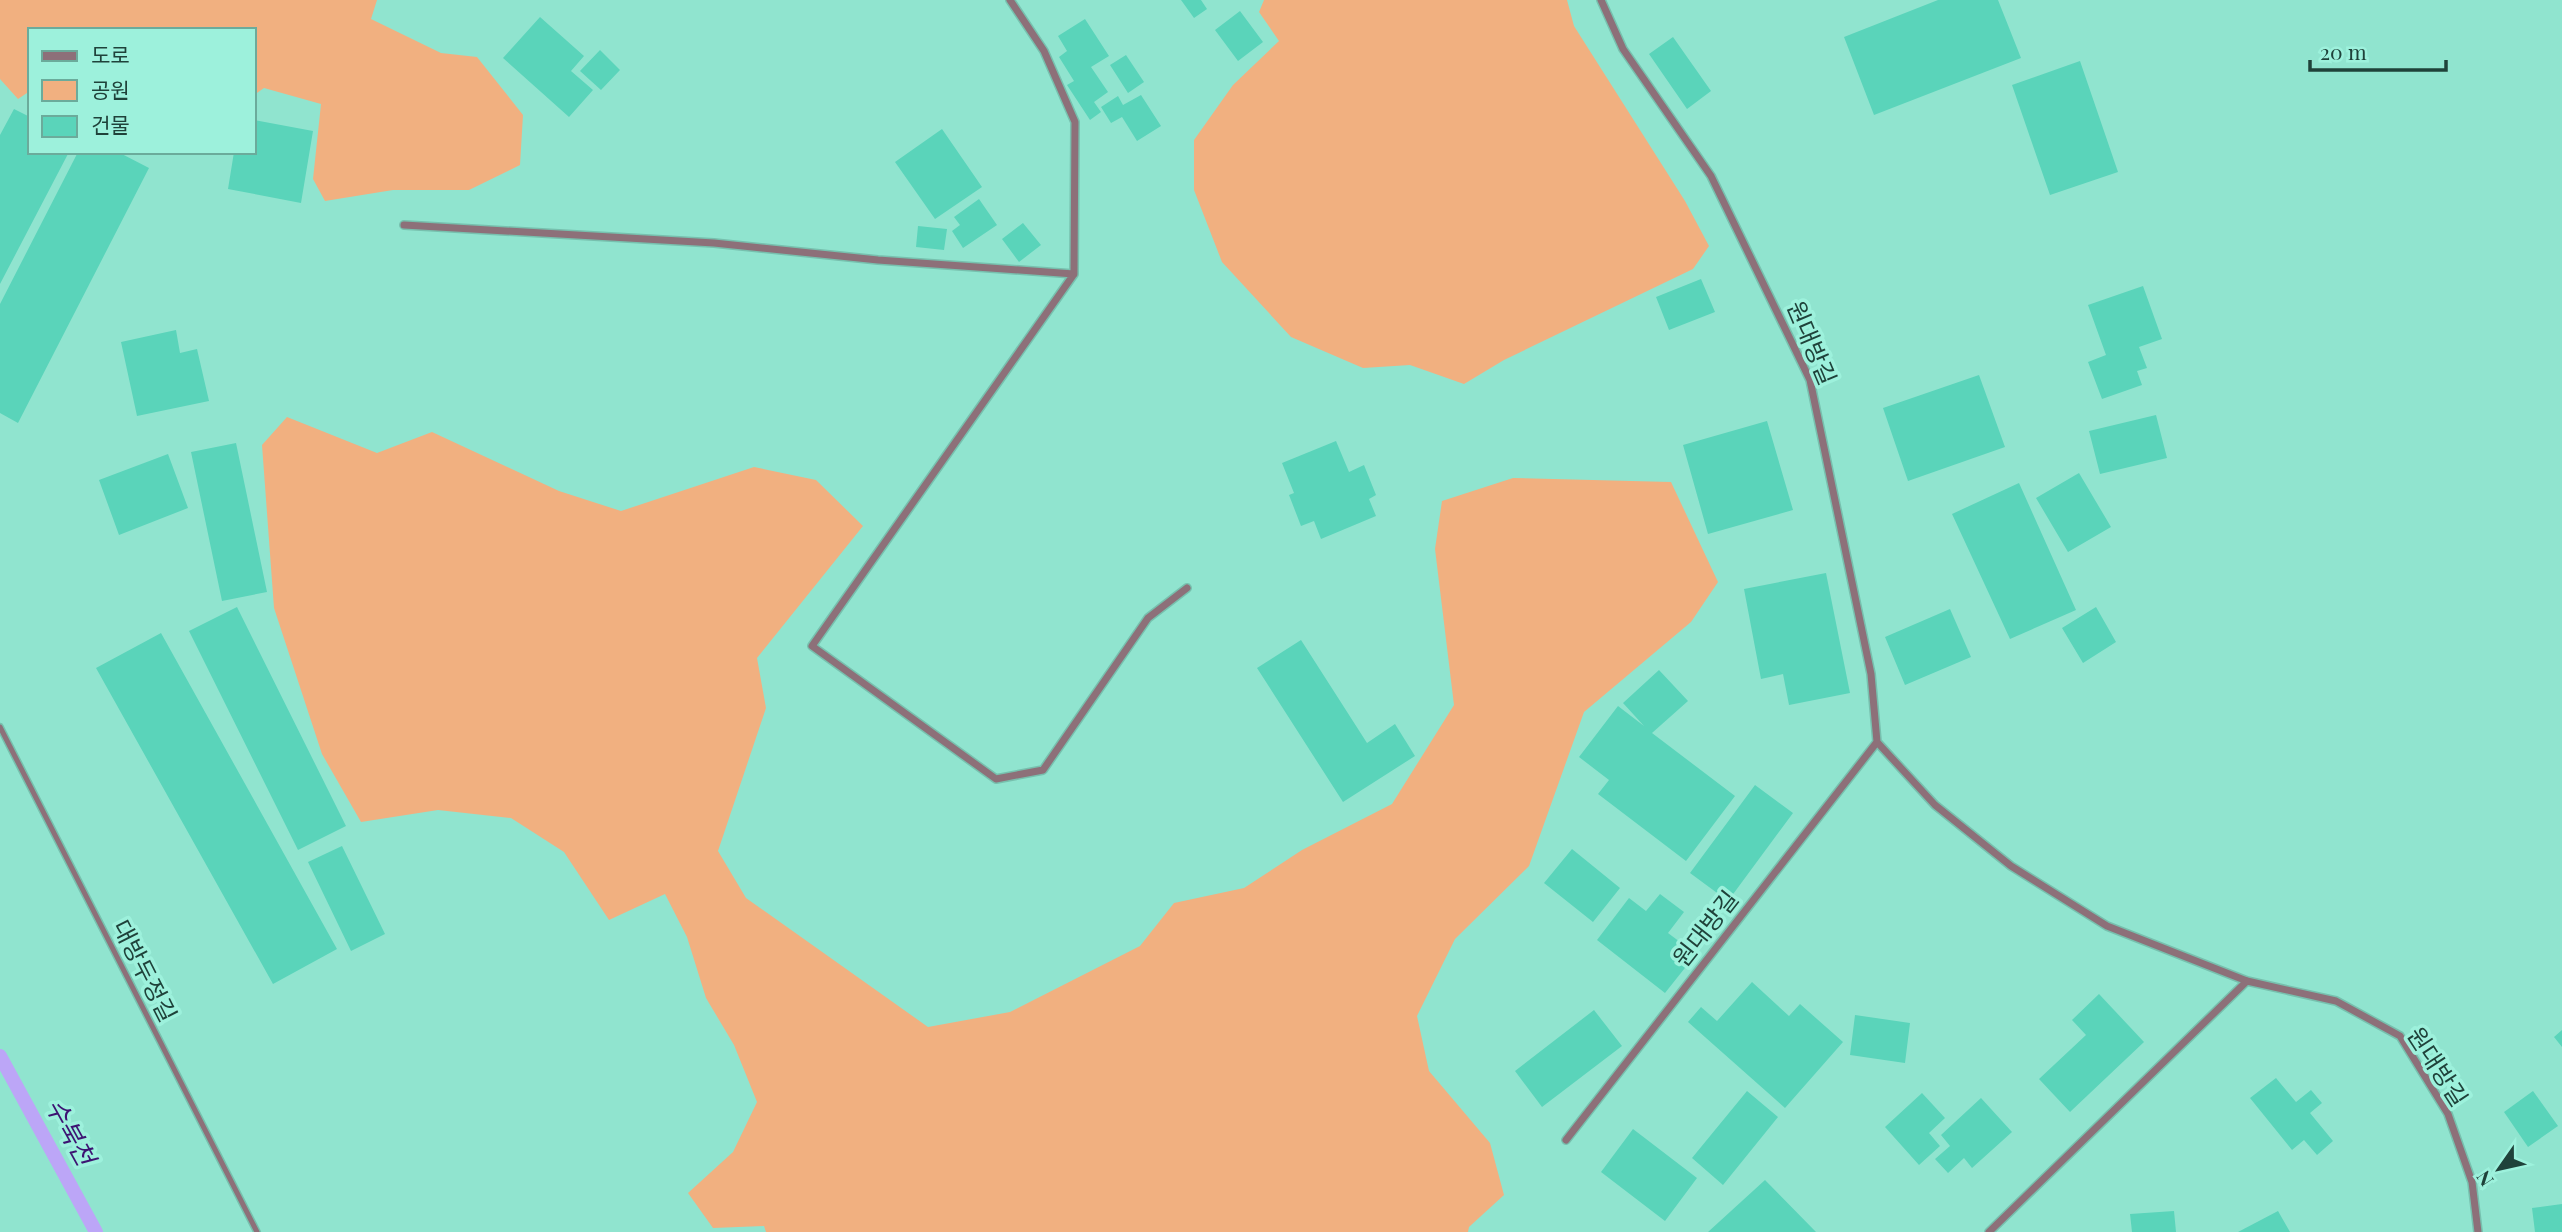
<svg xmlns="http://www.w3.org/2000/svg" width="2562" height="1232" font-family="'Playfair Display','Noto Sans KR',serif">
<rect width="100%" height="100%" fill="#90e4cf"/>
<path fill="#f1b080" d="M0,0H377L371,19L441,53L477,57L523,115L520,165L469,190H393L325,201L313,179L321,104L264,88L254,95V30H30V91L18,99L0,79Z
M1264,0H1567L1574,26L1685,201L1709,246L1693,269L1504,360L1464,384L1410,365L1363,368L1291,337L1222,262L1194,190V140L1233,85L1279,41L1259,12Z
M287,417L377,453L432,432L559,491L621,511L754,467L816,480L863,526L757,658L766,708L718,851L746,898L928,1027L1010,1012L1140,946L1174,903L1244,888L1302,850L1392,804L1454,705L1435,549L1442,501L1513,478L1671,482L1718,582L1691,622L1584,712L1529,866L1455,939L1417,1016L1429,1071L1490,1143L1504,1195L1469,1227L1468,1232H766L764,1226L713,1228L688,1193L733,1152L757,1102L734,1045L706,998L687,937L665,894L609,920L564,852L511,818L438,810L361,822L322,754L274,608L262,445Z"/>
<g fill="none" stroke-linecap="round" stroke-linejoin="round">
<path stroke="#bca6f7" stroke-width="14" d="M0,1056L96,1232"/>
</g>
<path fill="#5ad4ba" d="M1181,0H1201L1207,9L1194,18Z
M1938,0H1998L2021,58L1874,115L1844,37Z
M1240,11L1263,42L1238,61L1215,30Z
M540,17L584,56L571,71L593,90L569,117L503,58Z
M1085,19L1109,56L1091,67L1108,92L1094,102L1101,112L1090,120L1067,85L1074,81L1059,57L1067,51L1058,36Z
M1673,37L1711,91L1687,109L1649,54Z
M600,50L620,70L601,90L580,71Z
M1126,55L1144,82L1128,93L1110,65Z
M2080,61L2118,172L2050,195L2012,85Z
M1141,95L1161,126L1137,141L1122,117L1111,123L1101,107L1118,96L1123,105Z
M14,109L30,117V152H69L0,284V135Z
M254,120L313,131L301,203L228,189L234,152H254Z
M942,129L982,187L935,219L895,162Z
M78,152H118L149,168L18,423L0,413V304Z
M979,199L997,225L963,248L952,231L960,225L954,217Z
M1023,223L1041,245L1019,262L1002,239Z
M918,226L947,229L944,250L916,247Z
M1701,279L1715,312L1669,330L1656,297Z
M2143,286L2162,339L2139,347L2147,368L2137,371L2142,385L2102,399L2088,362L2106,355L2088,305Z
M176,330L180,353L197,349L209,401L137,416L121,342Z
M1979,375L2005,447L1908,481L1883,408Z
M2156,415L2167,458L2100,474L2089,431Z
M1767,421L1793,510L1708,534L1683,445Z
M1336,441L1349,472L1364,465L1376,495L1369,499L1376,516L1321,539L1314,521L1301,526L1289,495L1294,493L1282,463Z
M236,443L267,592L222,601L191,452Z
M168,454L188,508L119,535L99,480Z
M2079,473L2111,527L2068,552L2036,498Z
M2019,483L2076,610L2010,639L1952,514Z
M1826,573L1850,693L1789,705L1783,674L1761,679L1744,589Z
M237,607L346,826L298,850L189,631Z
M2096,607L2116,642L2083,663L2062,628Z
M1950,609L1971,657L1905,685L1885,637Z
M161,633L337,949L273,984L96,668Z
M1301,640L1367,743L1395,724L1415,756L1343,802L1257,668Z
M1659,670L1688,701L1652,733L1735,796L1686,861L1598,794L1609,780L1579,757L1618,706L1644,726L1623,703Z
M1755,785L1793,813L1728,901L1690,873Z
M342,846L385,934L351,951L308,862Z
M1572,849L1620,888L1593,922L1544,883Z
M1660,894L1684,912L1668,933L1696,954L1665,993L1597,940L1629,898L1646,911Z
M1752,982L1789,1016L1800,1004L1843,1042L1785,1108L1688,1022L1701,1007L1717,1021Z
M2099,994L2144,1042L2070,1112L2039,1079L2086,1035L2072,1020Z
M1594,1010L1622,1046L1542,1107L1515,1071Z
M1855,1015L1910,1023L1905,1063L1850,1055Z
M2562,1030V1047L2554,1037Z
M2276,1078L2296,1102L2311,1090L2322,1103L2310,1113L2333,1141L2317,1155L2304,1140L2292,1150L2250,1098Z
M1747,1091L1778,1117L1723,1185L1692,1158Z
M2533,1091L2558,1126L2528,1147L2504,1112Z
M1922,1093L1945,1118L1929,1133L1940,1146L1919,1165L1885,1127Z
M1981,1098L2012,1132L1972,1168L1964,1158L1948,1173L1935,1159L1950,1146L1941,1135Z
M1633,1129L1697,1178L1665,1221L1601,1172Z
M1765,1180L1816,1232H1708Z
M2562,1204V1232H2535L2532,1208Z
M2174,1211L2176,1232H2132L2130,1214Z
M2278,1211L2290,1232H2238Z"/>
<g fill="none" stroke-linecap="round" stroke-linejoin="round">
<defs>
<path id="lane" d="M0,727L257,1232"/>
<path id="street" d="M1010,0L1044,51L1075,122L1074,274L812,646L996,779L1043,770L1148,618L1187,588
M1601,0L1623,49L1711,176L1810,380L1871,674L1877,742L1935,805L2011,866L2107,926L2247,981L2336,1001L2400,1036L2448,1114L2472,1182L2478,1232
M404,225L714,243L878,260L1074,274
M1566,1140L1877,742
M1989,1232L2247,981"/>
</defs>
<use href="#lane" stroke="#77c0ae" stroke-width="8"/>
<use href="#street" stroke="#77c0ae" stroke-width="10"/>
<use href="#lane" stroke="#8d7079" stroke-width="5"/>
<use href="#street" stroke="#8d7079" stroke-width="7"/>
</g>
<g text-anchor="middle" stroke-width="7" stroke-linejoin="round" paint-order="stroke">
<g font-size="24" fill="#1f423a" stroke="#9df1dc">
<text transform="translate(1811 343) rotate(67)" y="8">원대방길</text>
<text transform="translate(1706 929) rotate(-52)" y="8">원대방길</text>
<text transform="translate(144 971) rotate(63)" y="8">대방두정길</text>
<text transform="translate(2437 1067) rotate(57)" y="8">원대방길</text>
</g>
<g font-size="26" font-style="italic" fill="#3d1472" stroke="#9df1dc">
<text transform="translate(70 1132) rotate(61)" y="9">수북천</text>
</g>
</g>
<rect x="28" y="28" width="228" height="126" fill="#9df1dc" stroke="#6bab9b" stroke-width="2"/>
<rect x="42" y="51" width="35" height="10" fill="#8d7079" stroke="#6bab9b" stroke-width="2"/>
<text x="91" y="63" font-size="21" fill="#1f423a">도로</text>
<rect x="42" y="80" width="35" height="21" fill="#f1b080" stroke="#6bab9b" stroke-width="2"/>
<text x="91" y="98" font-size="21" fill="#1f423a">공원</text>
<rect x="42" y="116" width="35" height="21" fill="#5ad4ba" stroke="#6bab9b" stroke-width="2"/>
<text x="91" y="133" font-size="21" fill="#1f423a">건물</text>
<g transform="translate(2499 1169) rotate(236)" stroke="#9df1dc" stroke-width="5" paint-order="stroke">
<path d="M0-5L12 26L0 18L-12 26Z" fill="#1f423a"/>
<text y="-10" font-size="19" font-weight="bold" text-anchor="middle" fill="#1f423a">N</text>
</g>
<path d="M2310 60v10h136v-10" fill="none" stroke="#1f423a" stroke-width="3.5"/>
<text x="2320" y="60" font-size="21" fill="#1f423a" stroke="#9df1dc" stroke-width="5" paint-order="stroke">20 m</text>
</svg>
